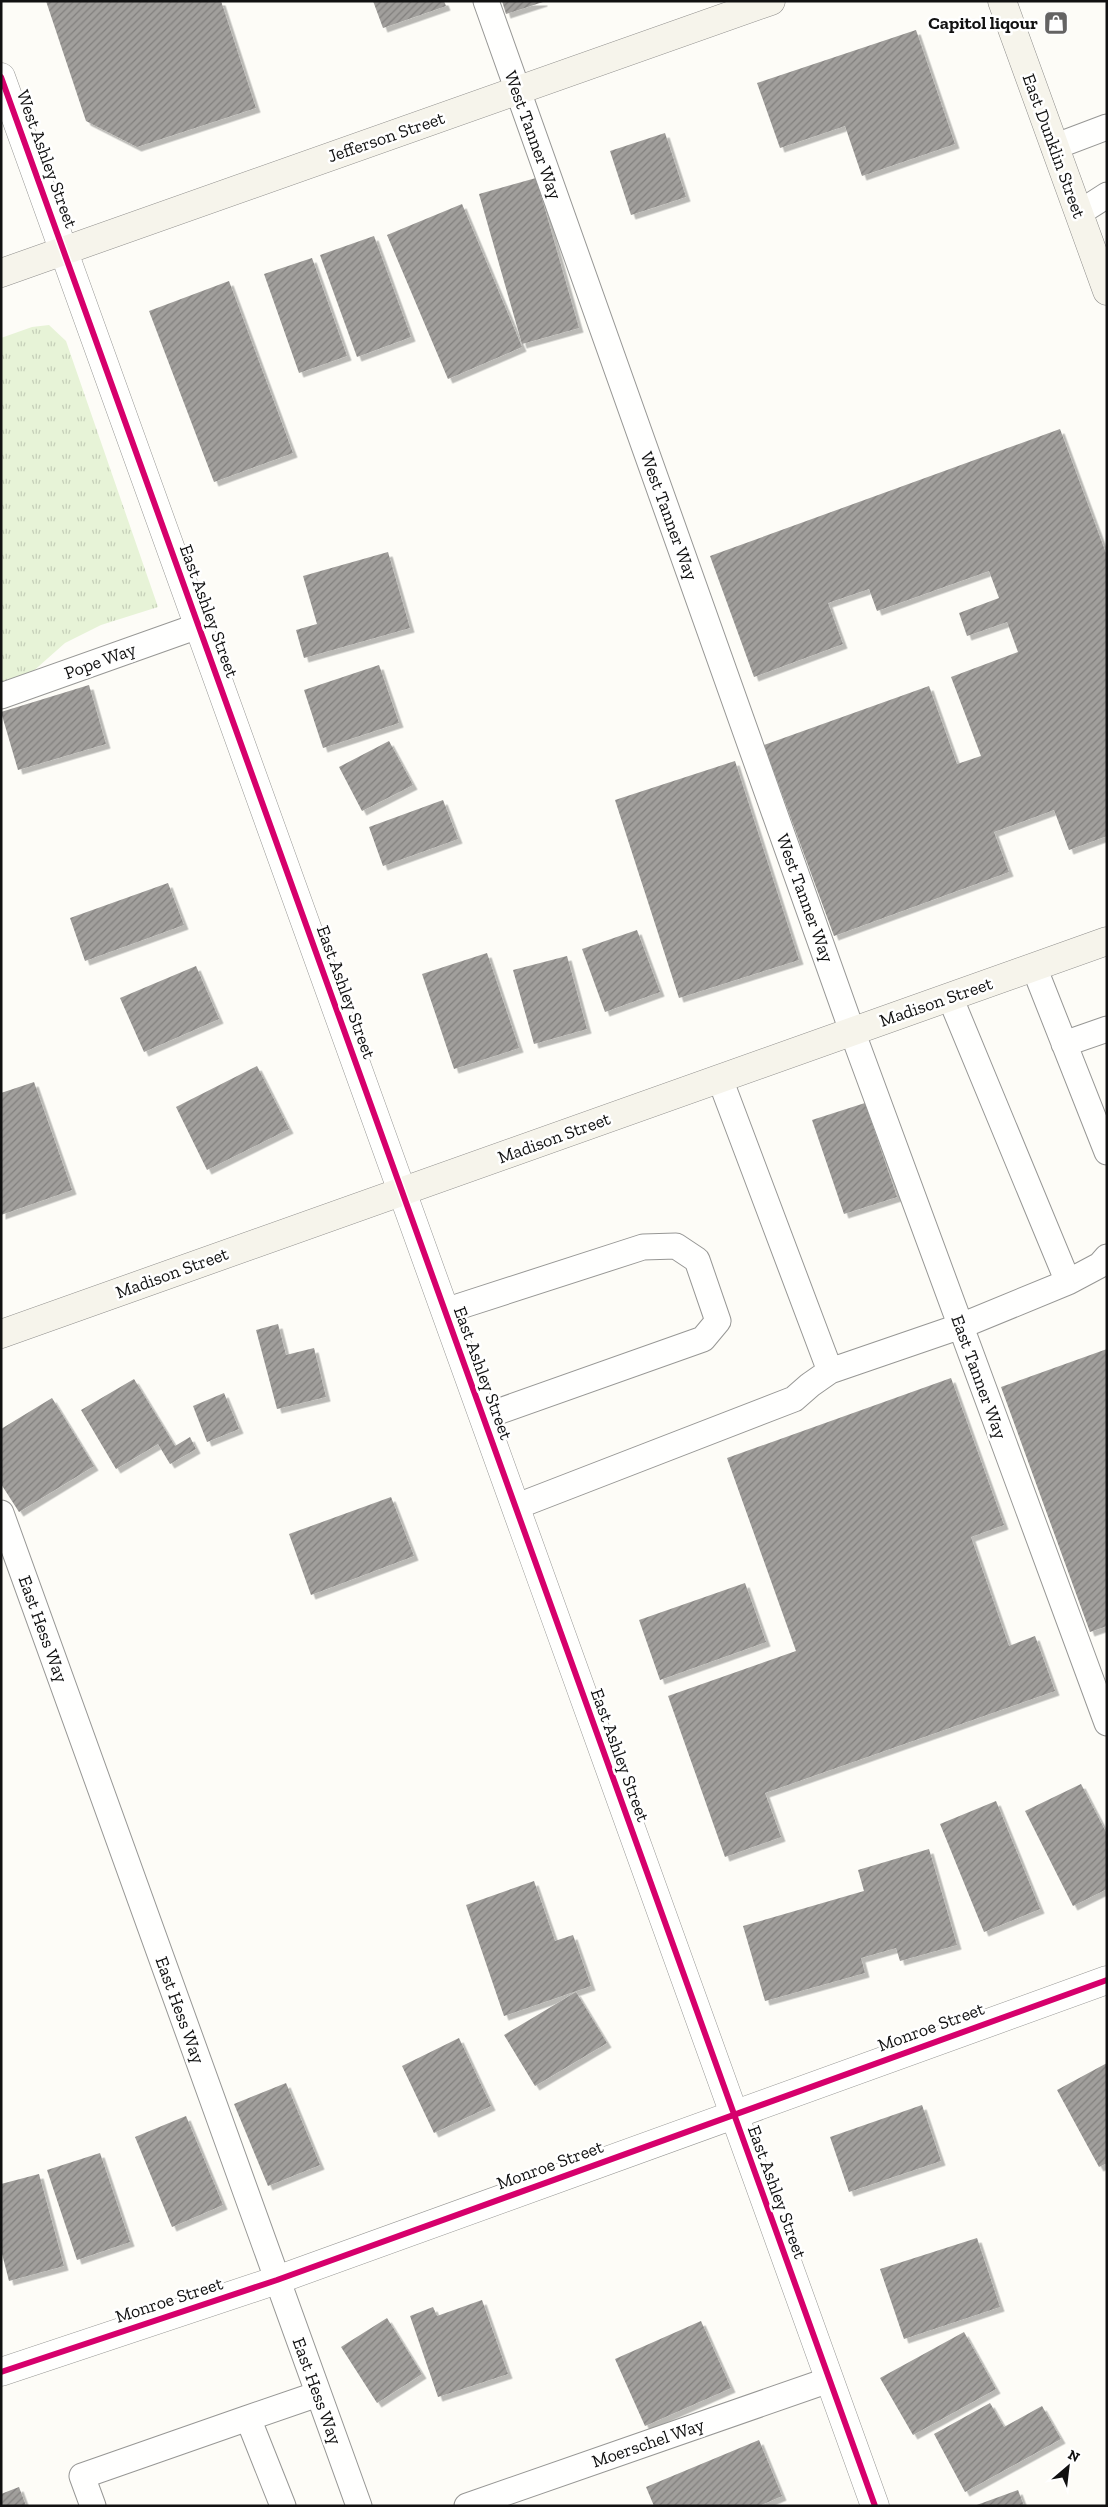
<svg xmlns="http://www.w3.org/2000/svg" width="1108" height="2507" font-family="'Zilla Slab',serif">
<defs>
<pattern id="grass-tufts" width="24" height="20" patternUnits="userSpaceOnUse" patternTransform="scale(1.25)"><rect width="24" height="20" fill="#e7f3d7"/><path d="M3 7l-1-3M5 7V3M7 7l1-3M15 17l-1-3M17 17v-4M19 17l1-3" fill="none" stroke="#c5cfb8"/></pattern>
<pattern id="building-hatch" width="6" height="6" patternUnits="userSpaceOnUse" patternTransform="scale(1.25)"><rect width="6" height="6" fill="#a19f9c"/><path d="M-1 1l2-2M0 6l6-6M5 7l2-2" fill="none" stroke="#82807e"/></pattern>
<filter id="shadow"><feDropShadow dx="4.5" dy="4.5" stdDeviation="0" flood-color="#0004"/></filter>
</defs>
<rect width="100%" height="100%" fill="#fdfcf7"/>
<path fill="url(#grass-tufts)" d="M49,325L66,341L158,607L101,625L65,643L21,682L1,689V338L32,327Z"/>
<path fill="url(#building-hatch)" filter="url(#shadow)" d="M46,1H221L256,108L137,147L86,121Z
M373,1H444L446,6L383,28Z
M502,1H543V2L506,14Z
M916,30L955,144L862,176L845,126L780,148L757,83Z
M665,133L686,197L631,215L610,151Z
M536,178L579,328L522,344L479,194Z
M462,204L522,347L448,379L387,235Z
M374,236L411,337L357,357L320,255Z
M312,258L347,356L299,373L264,274Z
M229,281L293,453L214,482L149,311Z
M1060,429L1107,556V836L1069,850L1054,810L994,832L1009,872L834,936L764,745L929,686L957,764L981,756L951,677L1018,652L1007,622L967,636L959,613L999,598L989,571L877,611L869,589L828,603L843,644L754,677L710,556Z
M388,552L410,628L304,658L296,630L317,624L303,576Z
M379,665L399,723L323,748L304,690Z
M89,685L106,744L18,770L1,712Z
M389,741L413,785L362,811L339,767Z
M735,761L799,960L679,998L615,800Z
M443,800L458,839L383,866L369,827Z
M168,883L184,925L85,961L70,918Z
M637,930L660,992L605,1012L582,949Z
M487,953L519,1048L454,1069L422,974Z
M567,956L587,1029L534,1044L513,970Z
M196,966L219,1019L144,1052L120,998Z
M257,1066L289,1129L207,1170L176,1107Z
M34,1082L72,1190L1,1215V1093Z
M865,1103L897,1197L844,1214L812,1120Z
M278,1324L286,1355L314,1348L326,1397L277,1409L256,1330Z
M1107,1349V1626L1090,1632L1001,1387Z
M951,1378L1004,1525L971,1537L1009,1646L1035,1636L1055,1691L765,1793L781,1837L725,1857L668,1696L796,1651L727,1458Z
M134,1379L175,1446L190,1437L196,1449L170,1464L158,1444L116,1469L81,1410Z
M224,1393L239,1429L207,1442L193,1406Z
M52,1398L94,1466L19,1512L1,1484V1429Z
M391,1497L414,1556L311,1595L289,1534Z
M745,1583L766,1642L660,1680L639,1620Z
M1081,1784L1107,1834V1889L1073,1906L1025,1811Z
M996,1801L1040,1909L984,1932L940,1824Z
M929,1849L957,1945L900,1961L896,1948L861,1958L865,1973L765,2001L743,1926L864,1891L858,1870Z
M534,1881L555,1941L573,1935L591,1986L504,2016L466,1905Z
M576,1992L607,2043L535,2086L504,2035Z
M459,2038L491,2106L434,2133L402,2066Z
M1107,2063V2163L1099,2167L1057,2090Z
M286,2083L320,2165L268,2186L234,2104Z
M922,2105L941,2161L849,2192L830,2137Z
M186,2116L223,2205L172,2227L135,2137Z
M100,2153L130,2242L77,2260L47,2170Z
M39,2174L64,2266L9,2281L1,2250V2184Z
M977,2238L1000,2307L904,2339L880,2269Z
M482,2300L508,2374L438,2397L410,2316L433,2307L437,2316Z
M387,2318L422,2374L377,2403L341,2347Z
M701,2321L731,2388L645,2426L615,2359Z
M964,2332L996,2389L913,2435L880,2378Z
M990,2403L1004,2427L1042,2406L1061,2439L965,2492L934,2434Z
M759,2440L782,2496L759,2506H654L646,2487Z
M19,2487L26,2506H1V2494Z
M1018,2490L1024,2506H974Z"/>
<g fill="none" stroke-linecap="round" stroke-linejoin="round">
<defs>
<path id="lane" d="M486,1L852,1031L1107,1723
M1054,147L1107,127
M1079,213L1107,195
M1,696L198,626
M1034,967L1107,1152
M950,997L1068,1282
M1064,1044L1107,1029
M720,1079L830,1371L961,1326L1068,1282L1100,1265L1107,1257
M445,1311L643,1247L676,1246L697,1260L718,1321L703,1339L483,1417
M515,1507L794,1399L810,1385L830,1371
M1,1513L359,2506
M93,2506L82,2476L248,2418
M283,2506L248,2418L318,2394
M467,2506L829,2380"/>
<path id="street" d="M1,77L875,2506
M1,2372L277,2280L1107,1980"/>
<path id="secondary" d="M1002,1L1107,291
M1,273L771,1
M1,1334L1107,941"/>
</defs>
<use href="#lane" stroke="#979795" stroke-width="27"/>
<use href="#street" stroke="#979795" stroke-width="29"/>
<use href="#secondary" stroke="#8e8d8b" stroke-width="29"/>
<use href="#lane" stroke="#fffffe" stroke-width="25"/>
<use href="#street" stroke="#fffffe" stroke-width="28"/>
<use href="#secondary" stroke="#f6f4eb" stroke-width="28"/>
<defs>
<path id="cycleway" d="M1,77L875,2506
M1,2372L277,2280L1107,1980"/>
</defs>
<use href="#cycleway" stroke="#fff" stroke-width="9"/>
<use href="#cycleway" stroke="#d6006c" stroke-width="6"/>
</g>
<defs>
<symbol id="shop-square" viewBox="-11 -11 22 22"><rect x="-9" y="-9" width="18" height="18" rx="4" fill="#646362" stroke="#fff"/><path d="M-5-2.5h2.3a2.7 3.5 0 0 1 5.4 0H5L5.5 6h-11ZM-1.5-2.5h3a1.5 2.3 0 0 0-3 0Z" fill="#fff"/></symbol>
</defs>
<g fill-rule="evenodd">
<use href="#shop-square" x="1042" y="9" width="28" height="28"/>
</g>
<g text-anchor="middle" stroke-width="5" stroke-linejoin="round" paint-order="stroke">
<g font-size="18" font-weight="bold" fill="#111" stroke="#fff" text-anchor="end">
<text x="1038" y="29">Capitol liqour</text>
</g>
<g font-size="18" fill="#111" stroke="#fff">
<text transform="translate(533 135) rotate(70)" y="6">West Tanner Way</text>
<text transform="translate(386 137) rotate(-19)" y="6">Jefferson Street</text>
<text transform="translate(1054 146) rotate(70)" y="6">East Dunklin Street</text>
<text transform="translate(47 159) rotate(70)" y="6">West Ashley Street</text>
<text transform="translate(669 516) rotate(70)" y="6">West Tanner Way</text>
<text transform="translate(209 611) rotate(70)" y="6">East Ashley Street</text>
<text transform="translate(100 661) rotate(-20)" y="6">Pope Way</text>
<text transform="translate(805 898) rotate(70)" y="6">West Tanner Way</text>
<text transform="translate(346 992) rotate(70)" y="6">East Ashley Street</text>
<text transform="translate(936 1002) rotate(-19)" y="6">Madison Street</text>
<text transform="translate(554 1138) rotate(-20)" y="6">Madison Street</text>
<text transform="translate(172 1273) rotate(-20)" y="6">Madison Street</text>
<text transform="translate(483 1373) rotate(70)" y="6">East Ashley Street</text>
<text transform="translate(979 1377) rotate(70)" y="6">East Tanner Way</text>
<text transform="translate(43 1629) rotate(70)" y="6">East Hess Way</text>
<text transform="translate(620 1755) rotate(70)" y="6">East Ashley Street</text>
<text transform="translate(180 2010) rotate(70)" y="6">East Hess Way</text>
<text transform="translate(931 2027) rotate(-20)" y="6">Monroe Street</text>
<text transform="translate(550 2165) rotate(-20)" y="6">Monroe Street</text>
<text transform="translate(777 2192) rotate(70)" y="6">East Ashley Street</text>
<text transform="translate(169 2300) rotate(-18)" y="6">Monroe Street</text>
<text transform="translate(317 2391) rotate(70)" y="6">East Hess Way</text>
<text transform="translate(648 2443) rotate(-19)" y="6">Moerschel Way</text>
</g>
</g>
<rect width="1108" height="2507" fill="none" stroke="#111111" stroke-width="5"/>
<g transform="translate(1068 2467) rotate(28)" stroke="#ffffff" stroke-width="4" paint-order="stroke">
<path d="M0-4L9 19L0 12L-9 19Z" fill="#111111"/>
<text y="-8" font-size="14" font-weight="bold" text-anchor="middle" fill="#111111">N</text>
</g>
</svg>
